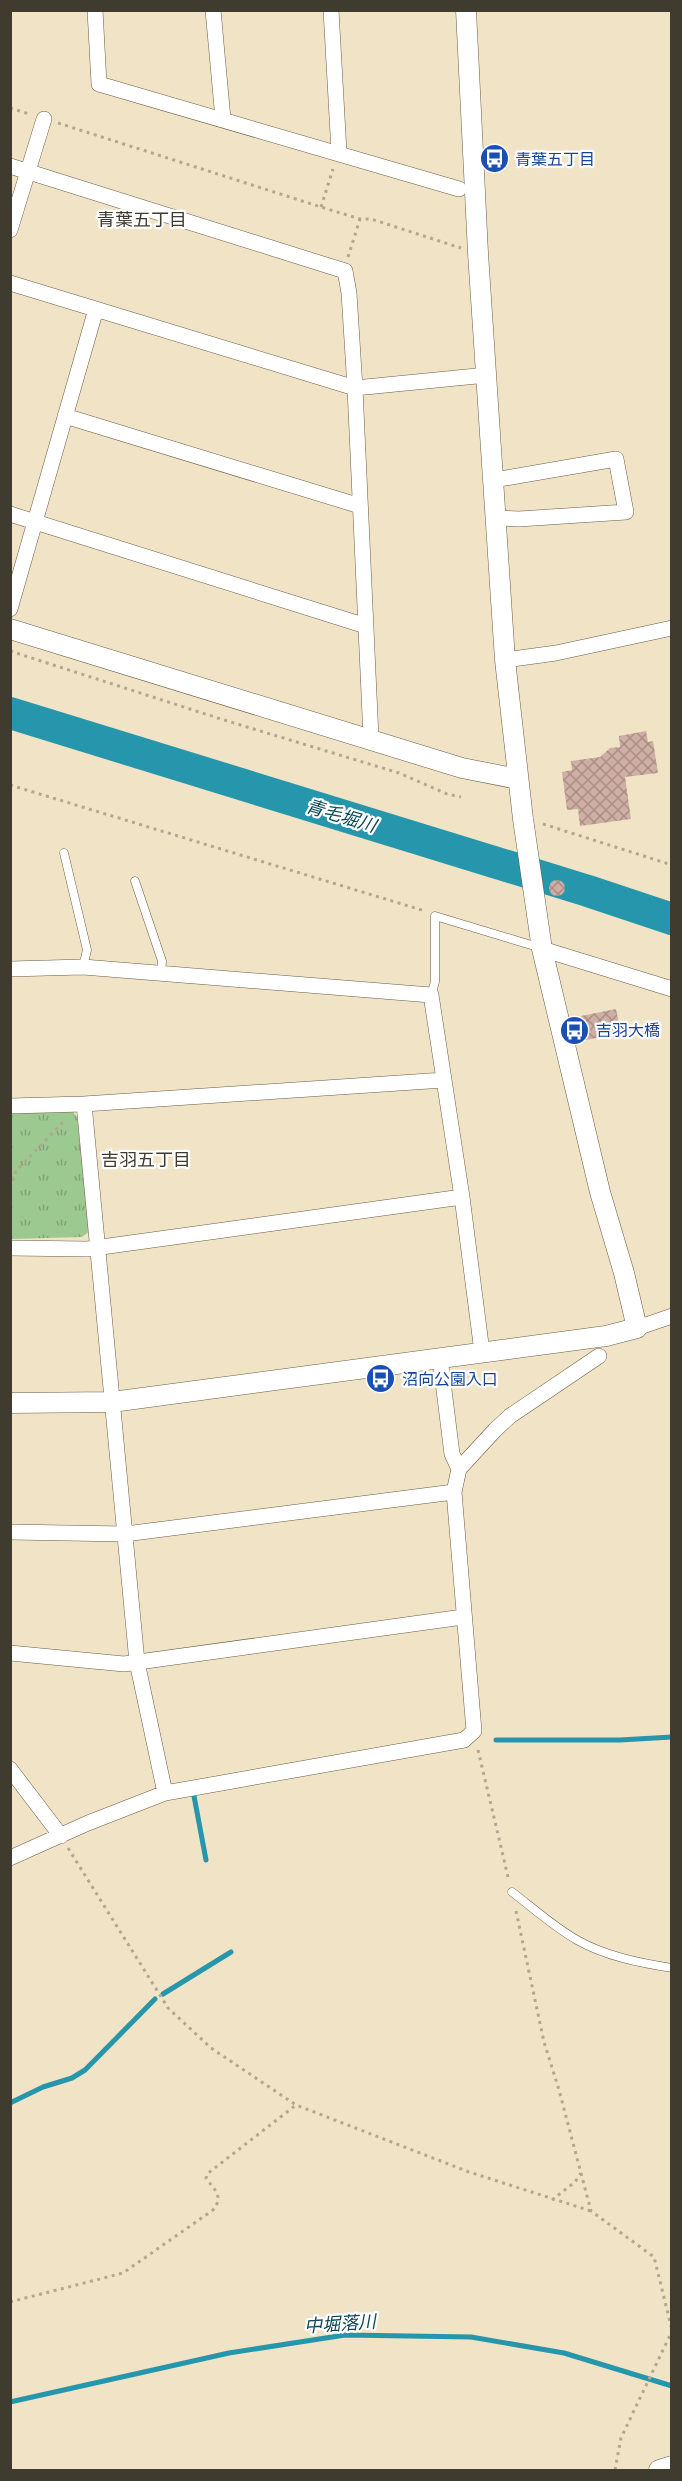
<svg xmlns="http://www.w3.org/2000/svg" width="682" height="2481" font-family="Helvetica,'Noto Sans JP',sans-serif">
<defs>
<pattern id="grass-tufts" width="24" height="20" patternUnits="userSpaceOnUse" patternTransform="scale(1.5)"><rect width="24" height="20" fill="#9cc990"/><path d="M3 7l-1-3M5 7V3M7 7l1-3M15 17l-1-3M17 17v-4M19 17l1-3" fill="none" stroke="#81a476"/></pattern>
<pattern id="building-cross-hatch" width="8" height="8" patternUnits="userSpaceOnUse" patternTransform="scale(1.5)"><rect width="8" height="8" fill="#cfaea4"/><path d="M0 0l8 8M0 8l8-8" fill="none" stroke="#a98f86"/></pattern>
</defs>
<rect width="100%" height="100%" fill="#f0e3c6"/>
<path fill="url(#grass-tufts)" d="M73,1112L77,1117L90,1231L82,1237L11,1239L10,1113Z"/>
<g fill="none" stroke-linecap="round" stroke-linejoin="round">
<path stroke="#2596ab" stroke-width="5" d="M496,1740H620L672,1737
M194,1796L206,1860
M163,1994L231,1952
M10,2103L43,2087L72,2078L85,2070L155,1999
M10,2402L229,2353L345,2335L471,2337L564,2353L672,2386"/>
<path stroke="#2596ab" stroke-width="32" d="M10,713L588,891L672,919"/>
</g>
<path fill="url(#building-cross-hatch)" d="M646,731L648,742L653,741L658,773L625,777L631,819L580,826L578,809L567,810L562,772L572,770L571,761L600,757L610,748L620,747L619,736Z
M549 888a8 8 0 1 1 16 0a8 8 0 1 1-16 0Z
M616,1009L621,1033L586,1040L581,1016Z"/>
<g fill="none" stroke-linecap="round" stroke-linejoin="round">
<defs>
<path id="service" d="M64,853L87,950L83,967
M135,881L162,961L161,973
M431,995L435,982V916L541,948
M512,1892C533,1908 554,1927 577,1940C605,1956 640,1963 672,1968"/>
<path id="minor" d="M95,10L99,84L459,189
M213,10L223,119
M331,10L339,152
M10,166L345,271L349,293L355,388L371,738
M10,230L44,119
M10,283L355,388L487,375
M65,416L360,506
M494,480L616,459L626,512L519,519L496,518
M10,514L366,626
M10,609L96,309
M505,660L556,653L672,628
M542,949L672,989
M10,969L83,967L431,995L462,1197L482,1352
M84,1104L137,1662L165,1793
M10,1106L84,1104L444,1080
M10,1248L87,1249L462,1197
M637,1328L672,1316
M440,1358L452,1454L459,1469
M10,1532L125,1534L454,1492
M10,1653L124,1664L463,1617
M10,1769L61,1836
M10,1858L88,1823L165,1793L464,1740L474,1731L454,1492L459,1469L495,1430L510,1416L599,1356"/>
<path id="tertiary" d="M10,629L462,768L518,779
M10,1403L112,1402L606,1336L637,1328L624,1273L600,1192L542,949L523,819L505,660L478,253L466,10
M659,2470L672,2466"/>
</defs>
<use href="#service" stroke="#695d44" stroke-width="9"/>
<use href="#minor" stroke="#695d44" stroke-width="16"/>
<use href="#tertiary" stroke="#695d44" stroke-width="21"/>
<path stroke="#b2a791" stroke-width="3" stroke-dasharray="3 4.5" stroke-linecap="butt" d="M10,108L29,114
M58,123L321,207L360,219H371L461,248
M321,207L333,169
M348,257L360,219
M10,651L224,720L399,773L447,794L461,797
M10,785L425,911
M543,824L672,865
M10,1188L16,1171L65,1120
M478,1750L509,1881
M68,1848L168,2008L211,2048L296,2105L469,2172L591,2211
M516,1911L544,2042L559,2090L591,2211L654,2257L672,2330
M552,2200L575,2182L581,2173
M10,2302L123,2273L213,2210C224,2196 215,2191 206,2178L207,2174L296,2105
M615,2470L621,2438L672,2331"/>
<use href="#service" stroke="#fff" stroke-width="8"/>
<use href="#minor" stroke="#fff" stroke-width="15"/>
<use href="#tertiary" stroke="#fff" stroke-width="20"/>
</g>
<defs>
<symbol id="bus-disc" viewBox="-11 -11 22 22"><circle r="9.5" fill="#1a4fb4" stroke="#fff"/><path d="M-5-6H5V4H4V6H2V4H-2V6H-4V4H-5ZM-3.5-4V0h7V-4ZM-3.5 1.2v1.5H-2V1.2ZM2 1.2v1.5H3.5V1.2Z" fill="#fff"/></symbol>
</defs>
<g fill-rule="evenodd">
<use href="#bus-disc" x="478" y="142" width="33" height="33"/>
<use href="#bus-disc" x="558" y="1014" width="33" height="33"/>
<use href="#bus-disc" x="364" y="1362" width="33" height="33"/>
</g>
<g text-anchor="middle" stroke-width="4.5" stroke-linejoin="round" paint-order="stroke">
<g font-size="16" fill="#164399" stroke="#fff" text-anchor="start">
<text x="515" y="165">青葉五丁目</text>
<text x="596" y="1036">吉羽大橋</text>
<text x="402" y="1385">沼向公園入口</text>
</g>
<g font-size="18" fill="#403b2f" stroke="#fff">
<text x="142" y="226">青葉五丁目</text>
<text x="146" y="1166">吉羽五丁目</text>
</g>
<g font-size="18" font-style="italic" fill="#0a4955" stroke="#fff">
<text transform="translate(341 816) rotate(17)" y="6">青毛堀川</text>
<text transform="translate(340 2324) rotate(-4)" y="6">中堀落川</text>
</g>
</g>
<rect width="682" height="2481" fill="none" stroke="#403b2f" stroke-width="24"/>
</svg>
